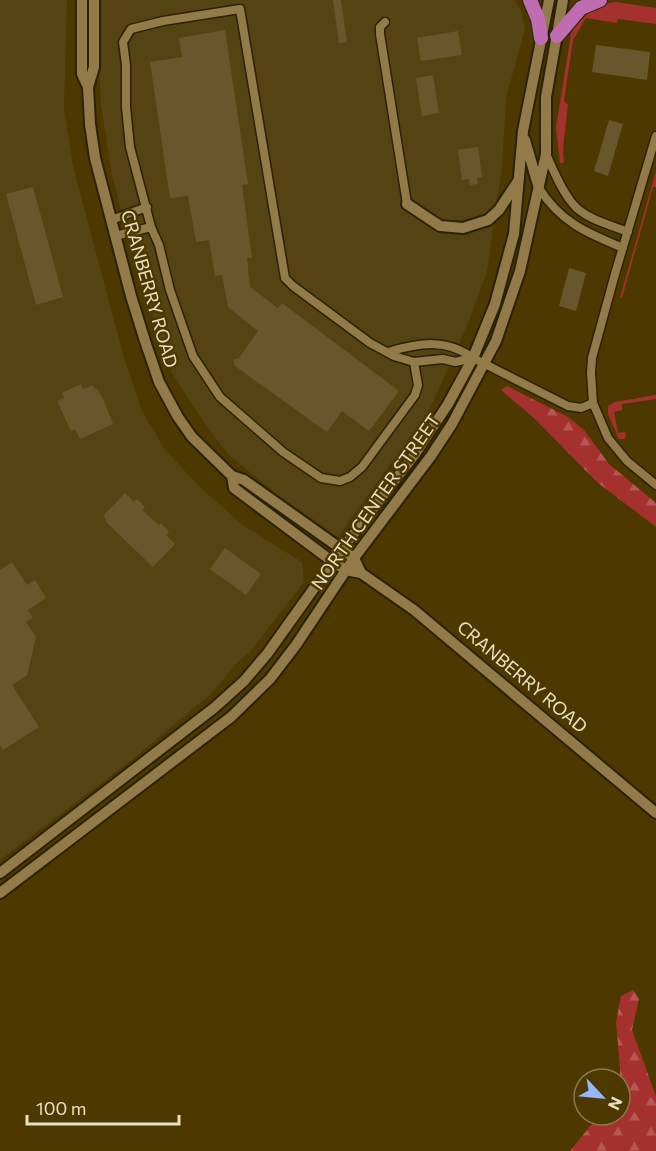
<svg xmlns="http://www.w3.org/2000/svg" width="656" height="1151" font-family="Commissioner,sans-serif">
<defs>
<pattern id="forest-firs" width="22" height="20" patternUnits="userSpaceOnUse" patternTransform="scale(1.5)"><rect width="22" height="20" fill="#a4312d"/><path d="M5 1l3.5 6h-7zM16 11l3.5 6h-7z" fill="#b55853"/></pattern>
</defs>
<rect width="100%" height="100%" fill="#4d3800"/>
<path fill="#564314" d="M0,0H67L64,108L73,166L124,358L142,411L165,450L202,489L244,526L302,562L304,582L250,652L238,662L212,693L133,759L0,860Z
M96,0H514L521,10L525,29L506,98L502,165L487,272L469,321L430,409L338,537L273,491L228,454L205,424L172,373L141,281L112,176L101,105Z"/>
<path fill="#a4312d" d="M616,2L656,8V24L618,19L617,23L586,18L573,40L564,101L568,105L563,148L564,162L560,163L556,127L571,34L576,25L587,14L586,11L601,4Z
M656,171V187H653L622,298H620Z
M656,395V399L622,404V410L614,412L618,433L626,432L625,439H619L608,414V406L615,402Z"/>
<path fill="url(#forest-firs)" d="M507,386L568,417L584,430L609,464L656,503V527L598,483L535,419L501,390Z
M633,990L639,999L632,1030L656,1096V1151H570L599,1115H620V1069L616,1022L621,996Z"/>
<path fill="#69562c" d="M333,0H341L347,42L339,43Z
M225,30L248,184L242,185L252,258H247L250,287L278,308L282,303L399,391L369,431L342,411L327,432L235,366L233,360L239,358L258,331L228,307L222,275L215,276L209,240L196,242L188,196L170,198L150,62L182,57L179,38Z
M458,31L462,55L421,61L417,38Z
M596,45L650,52L647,80L592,72Z
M433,75L439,113L422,116L416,78Z
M609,120L623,124L608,176L594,171Z
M478,147L482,177L477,178L478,184L470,185L469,179L462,180L458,150Z
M33,187L63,297L36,305L6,194Z
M569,268L586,273L576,311L559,306Z
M81,384L83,389L93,385L95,389L97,388L101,396H102L113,424L80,439L75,429L71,431L57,401L64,398L62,393Z
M125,493L134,502L137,499L145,507L142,510L159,525L161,523L169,532L166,535L175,544L153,567L107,523L104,515Z
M225,548L261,574L246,595L210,569Z
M12,562L27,585L35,580L46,598L28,610L33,618L26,622L36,637L27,675L12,685L39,727L3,750L0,745V570Z"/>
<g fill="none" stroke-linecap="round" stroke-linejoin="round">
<defs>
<path id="minor" d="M385,22L380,27V34L407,204
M656,136L615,274L592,358L591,373L593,403L608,438L627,461L656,485
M546,154C554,171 561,190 573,204C585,219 611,225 628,232
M539,188C560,222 587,233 623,248
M111,220L147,207
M115,236L151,227
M388,352C419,343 446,338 473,358L568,406L581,408L593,403
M414,362L418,385L415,395L362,467L350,477L340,481L321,478L283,452L220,397L193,356L170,290L159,245L151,227L130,147L126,107V65L123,42L131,29L163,21L240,9L285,278L293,286L370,343L394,356L414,362L443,359L455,362L473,358"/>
<path id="tertiary" d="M82,0V74L88,87L90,124L95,158L131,296L145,341L159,382L178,417L192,437L232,476L244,480L354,558L361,573
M88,87L94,67V0
M525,140L538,185
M407,204L440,226L463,228L488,220L499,210L518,181
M232,476L234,488L333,562L346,570L361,573L414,610L656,813
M0,873L214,708L244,681L267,654L342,549L415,454L448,404L473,358L495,304L514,234L523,131L549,0
M0,893L231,717L270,679L296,645L354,558L431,456L452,424L496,341L520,271L546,154V97L563,0"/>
<path id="trunk" d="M530,0L538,19L541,38
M557,36L581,8L600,0"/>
</defs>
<use href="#minor" stroke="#2c2106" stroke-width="11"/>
<use href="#tertiary" stroke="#2c2106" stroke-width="14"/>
<use href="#trunk" stroke="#2c2106" stroke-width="16"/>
<use href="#minor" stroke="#927b48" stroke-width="8"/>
<use href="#tertiary" stroke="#927b48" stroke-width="10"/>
<use href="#trunk" stroke="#bf6cb2" stroke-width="14"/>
</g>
<g text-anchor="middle" stroke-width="5" stroke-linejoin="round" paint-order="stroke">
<g font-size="18" fill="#eadec3" stroke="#4d3800">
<text transform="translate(149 289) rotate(74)" y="6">CRANBERRY ROAD</text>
<text transform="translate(376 502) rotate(-55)" y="6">NORTH CENTER STREET</text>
<text transform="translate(522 677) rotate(40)" y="6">CRANBERRY ROAD</text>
</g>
</g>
<g transform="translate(602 1097) rotate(116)"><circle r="28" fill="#4d3800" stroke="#8c7a4e" stroke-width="1.5"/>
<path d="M0-4.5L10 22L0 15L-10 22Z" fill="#97b6fd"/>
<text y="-9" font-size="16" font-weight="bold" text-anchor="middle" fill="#eadec3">N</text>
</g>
<path d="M27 1115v9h152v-9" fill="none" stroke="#eadec3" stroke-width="3"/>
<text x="36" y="1115" font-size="18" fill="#eadec3" stroke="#4d3800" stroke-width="4.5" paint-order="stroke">100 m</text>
</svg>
